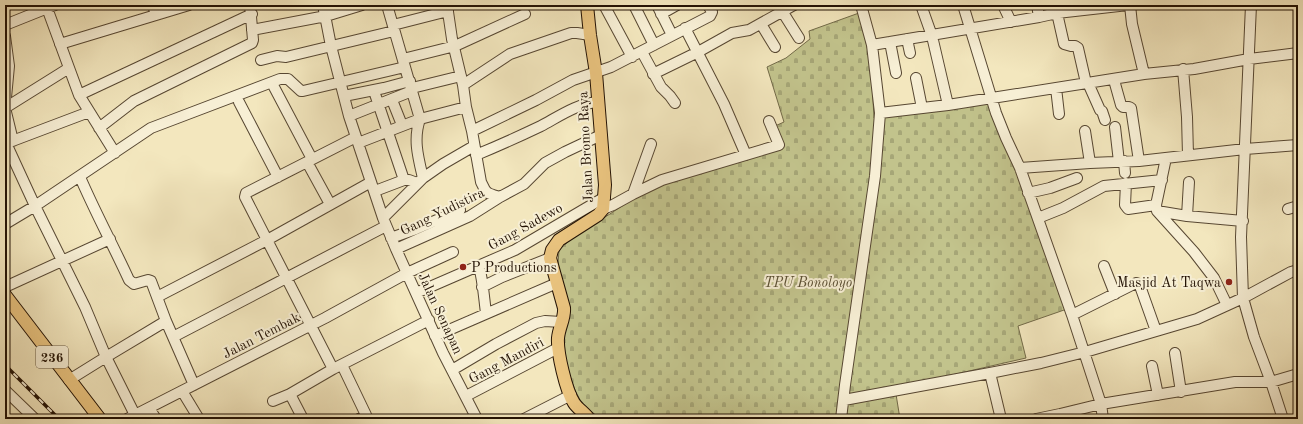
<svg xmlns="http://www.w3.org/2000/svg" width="1303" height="424" font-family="'Old Standard TT',serif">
<defs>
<pattern id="cemetery-stones" width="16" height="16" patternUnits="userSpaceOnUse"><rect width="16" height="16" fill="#c2c38c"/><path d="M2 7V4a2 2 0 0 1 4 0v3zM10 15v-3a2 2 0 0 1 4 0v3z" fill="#a6a677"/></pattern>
</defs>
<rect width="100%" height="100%" fill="#f3e7be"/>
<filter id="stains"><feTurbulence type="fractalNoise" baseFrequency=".005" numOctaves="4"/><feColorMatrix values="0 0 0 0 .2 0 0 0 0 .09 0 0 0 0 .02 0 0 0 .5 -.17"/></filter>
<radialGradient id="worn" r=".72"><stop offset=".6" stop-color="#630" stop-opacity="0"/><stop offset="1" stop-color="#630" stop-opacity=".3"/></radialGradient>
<path fill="url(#cemetery-stones)" stroke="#726a48" d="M859,13L871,63L874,118L990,101L1009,149L1067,309L1018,326L1026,358L895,388L900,419H598L597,416L582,404L575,390L568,370L561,337L568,306L558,264L559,250L570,240L645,191L679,177L782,147L775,126L784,122L767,67L786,58L810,39L809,31Z"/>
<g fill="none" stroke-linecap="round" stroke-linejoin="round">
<defs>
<path id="minor" d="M153,5L156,15
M323,5L331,46L349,116L383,218L396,249L443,353L477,419
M387,5L420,119C413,139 418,157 423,178
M447,5L452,39L463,85L466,107L472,131L481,182L485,190L488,193L493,195L500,197L524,184L545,163L565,152L601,135
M604,5L632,57
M634,5L654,45
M657,5L672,35
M921,5L932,36L948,105
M963,5L996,113L1006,138L1020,168L1072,315L1101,404L1103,419
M1003,5L1011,22
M1037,5L1039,17
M1130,5L1132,24L1144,74
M1251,5L1241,237L1243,298L1254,337L1271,382L1283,419
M47,8L79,95L115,153
M782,11L799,38
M1057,13L1064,44L1071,46H1075L1078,48L1086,83
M661,14L677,5
M761,24L775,47
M5,25L55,5
M393,25L448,11
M685,28L724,104L746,155
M252,30L326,16L362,5
M5,36L9,66L5,108L13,141
M907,39L910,53
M890,42L896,73
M60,44L189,5
M872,45L1039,17L1057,13L1128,5
M642,52L661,87L670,96L675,103
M403,59L455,46L525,14
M261,60L277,56L286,57L394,31
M1183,69L1187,117L1188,155
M653,74L698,52L732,33L749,30L794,5
M916,78L922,108
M1114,80L1121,105L1123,107H1129L1131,108L1139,161
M1088,83L1100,110L1102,111L1105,120
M463,85L510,54L571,33H577L590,35
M274,87L312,159
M412,88L461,76
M1056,88L1059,114
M374,91L404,180H409L417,183
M79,95L252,14
M344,96L384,88L410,81
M392,100L402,125
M239,102L278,177
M5,108L69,68
M880,113L948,105L1144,74L1194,69L1249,59L1298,53
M349,116L412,91
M1115,127L1119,162
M99,128L134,101L252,43L253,40L250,5
M472,131L536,100L573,80L611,67L710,16L712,12L708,5
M1085,131L1090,163
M356,137L246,193L245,197L333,369L429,320
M6,143L35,206L85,307L106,357L135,415
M7,143L89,112
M358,143L420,119L466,107
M476,155C498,146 520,136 541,126C558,117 578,103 598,102
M1166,158L1156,205L1157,211L1194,252L1214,278L1227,305
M1124,161L1125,173
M307,162L330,204
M1020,168L1090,163L1139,161L1245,149L1298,145
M80,177C95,212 113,245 129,280L134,284L148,280L151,281L166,321L194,385
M1126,183L1125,205L1128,209L1156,205
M375,191L404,180
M1028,193L1050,188L1077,178
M633,194L651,144
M603,209L613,205L633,194L662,180L779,145L769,121
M1288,209L1298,206
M1157,211L1187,216L1243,221
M1187,216L1189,182
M383,218L423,178L443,164L474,146
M1038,218L1063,208L1104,186L1162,180
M5,224L35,206L151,128L280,79H288L301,91H303L405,67
M391,238L416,229L460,210
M396,249L470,216L500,197
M479,266C483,281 484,298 486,313
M1104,266L1115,294
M5,287L110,239
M482,287L502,277L550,258
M416,293L515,250L605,197
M157,297L267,240L371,182
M1072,315L1136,283L1139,284L1140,286L1156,331
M435,336L557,283
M173,337L386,226
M1175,353L1181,392
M342,365L366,415L359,419
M1152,366L1158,395
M452,370L496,344L536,323L545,321L561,322
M990,373L1001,419
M69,380L106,357L166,321
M5,390L35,419
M182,391L199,419
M290,394L333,369
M466,396L558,348
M844,400L990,373L1041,363L1085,352L1197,319L1243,298L1291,272L1298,270
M273,401L290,394L303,419
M149,408L156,419
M127,419L325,318L407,273L453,252
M524,419L571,395
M841,419L845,385L875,176L880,113L872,45L861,5
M1036,419L1060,414L1101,404L1235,382H1271L1298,374"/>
<path id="major" d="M587,5L590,35L596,73L605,185L603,209L598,215L559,240L552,250L550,258L564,308C565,318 559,327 558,338C557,352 566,391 574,403C578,409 585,413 589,419
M5,295L100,419"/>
</defs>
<use href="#minor" stroke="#574732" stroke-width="12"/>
<use href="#major" stroke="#231204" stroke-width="14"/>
<use href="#minor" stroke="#f7efd5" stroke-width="10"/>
<use href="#major" stroke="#eac47f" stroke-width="12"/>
<defs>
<path id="rail" d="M5,365L59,419"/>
</defs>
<use href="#rail" stroke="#231204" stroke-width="3.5"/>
<use href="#rail" stroke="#f7efd5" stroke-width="2" stroke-dasharray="6" stroke-linecap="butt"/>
</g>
<g fill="#8f2418" stroke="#f7efd5" stroke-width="1.5">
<circle cx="463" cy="267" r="4"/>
<circle cx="1229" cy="282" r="4"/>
</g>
<g text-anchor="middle" stroke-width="4" stroke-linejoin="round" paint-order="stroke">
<rect fill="#f7efd5" stroke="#635443" stroke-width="1" x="36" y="346" width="32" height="22" rx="3"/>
<g font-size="13" font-weight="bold" fill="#231204">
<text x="52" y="362">236</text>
</g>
<g font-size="14" fill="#231204" stroke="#f7efd5">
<text transform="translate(585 147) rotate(-93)" y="5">Jalan Bromo Raya</text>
<text transform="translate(442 211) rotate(-26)" y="5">Gang Yudistira</text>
<text transform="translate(525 226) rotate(-29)" y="5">Gang Sadewo</text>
<text transform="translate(441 313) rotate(65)" y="5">Jalan Senapan</text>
<text transform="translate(261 335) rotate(-27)" y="5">Jalan Tembak</text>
<text transform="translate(506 360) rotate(-28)" y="5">Gang Mandiri</text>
</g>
<g font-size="14" fill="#231204" stroke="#f7efd5" text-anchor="start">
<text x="471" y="272">P Productions</text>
<text x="1221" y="287" text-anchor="end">Masjid At Taqwa</text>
</g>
<g font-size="14" font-style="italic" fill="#5b5034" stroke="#f7efd5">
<text x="808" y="287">TPU Bonoloyo</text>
</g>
</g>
<rect width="1303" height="424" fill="none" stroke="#f3e7be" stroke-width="20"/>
<rect x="6" y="6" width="1291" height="412" fill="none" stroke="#231204" stroke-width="2"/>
<rect x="10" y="10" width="1283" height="404" fill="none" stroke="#231204"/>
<rect width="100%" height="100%" filter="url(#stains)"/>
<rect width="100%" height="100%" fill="url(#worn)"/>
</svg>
